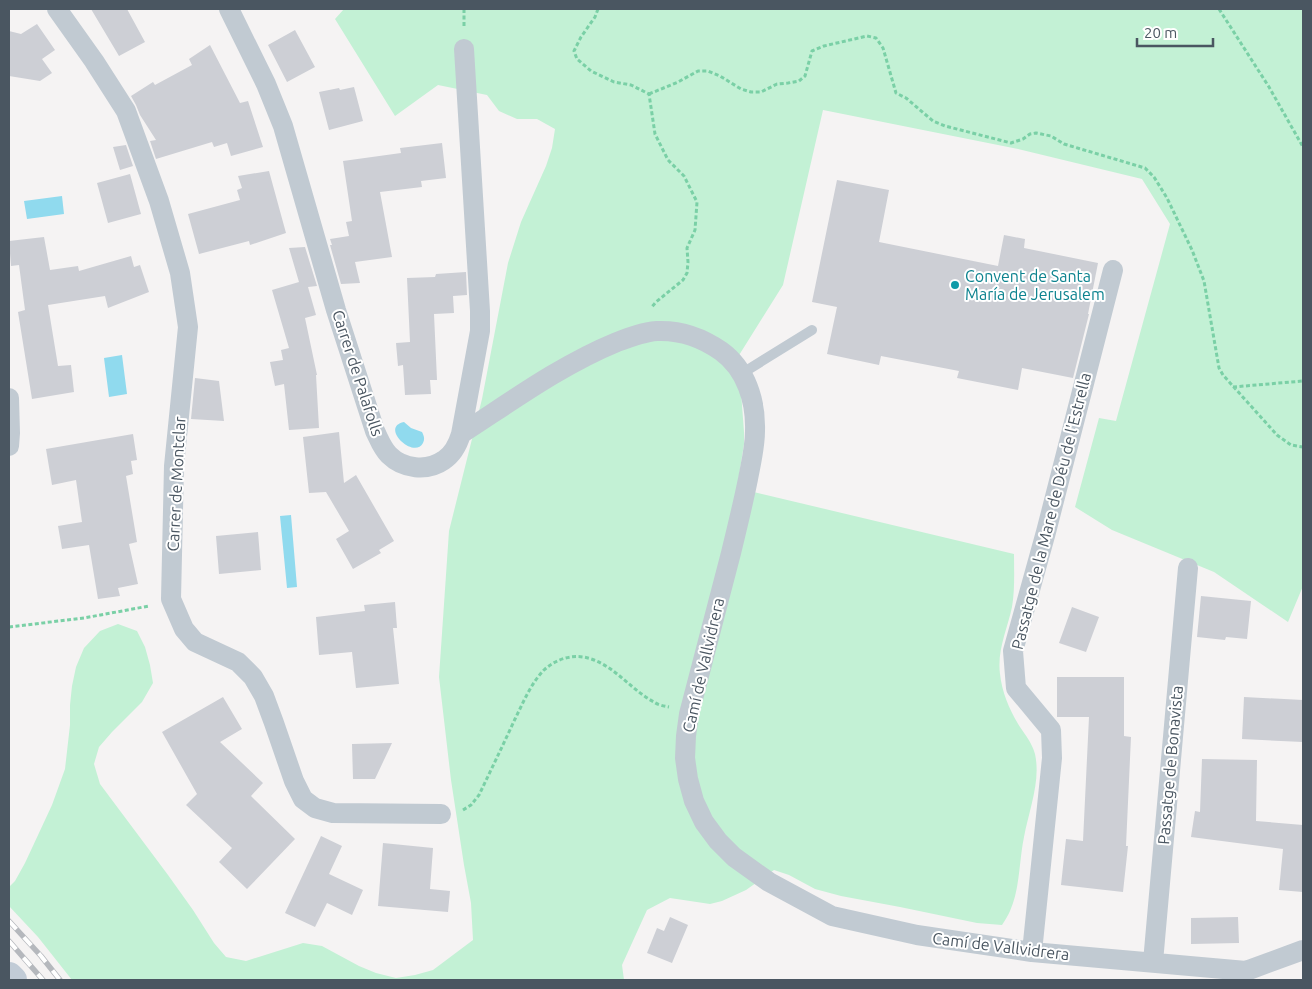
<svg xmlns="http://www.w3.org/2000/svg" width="1312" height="989" font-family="Ubuntu,sans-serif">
<rect width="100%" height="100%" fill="#f5f3f3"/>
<path fill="#c3f1d5" d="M344,9H1303V586L1288,622L1214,572L1112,530L1075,507L1099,418L1116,421L1170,224L1142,179L1018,149L823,110L783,285L731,368L741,392L744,432V444L737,488L1014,554C1014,571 1015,590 1012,607C1007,630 997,650 1000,674C1002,693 1010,711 1020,727C1026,736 1032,743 1035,754C1041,781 1029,810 1024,837C1019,861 1020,889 1010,911C1008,916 1005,920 1002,925L977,923L900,907L841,896L815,889L789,875L774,870L746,890L722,901L710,904L670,898L647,910L622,965L624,980H72L38,937L9,906V887L15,881L25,863L52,805L65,769L70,725V705L72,686L76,667L84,648L100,631L118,624L137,631L145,647L150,665L153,683L142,702L112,732L99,747L94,764L100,784L168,875L193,910L214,943L226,957L246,961L303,943L322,946L359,966L376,973L396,978L415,975L433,970L473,940L471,903L464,865L451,780L439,677L449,531L482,399L508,263L521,222L546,166L552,148L555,129L537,119H517L499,111L487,95L438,85L395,116L335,19Z"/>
<path fill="#90daee" d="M62,196L64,214L27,219L24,201Z
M122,355L127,394L109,397L104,358Z
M404,422L411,428L422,432C424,436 425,439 423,443C414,460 379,427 404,422Z
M291,515L297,587L287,588L280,516Z"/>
<path fill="#cdcfd5" d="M91,9H127L145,42L119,56Z
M37,24L55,50L42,59L52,73L40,81L9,76V31L21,34Z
M295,30L315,67L287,82L268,45Z
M210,45L240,103L248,101L263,147L231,156L227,143L214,147L212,142L156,159L150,141L156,140L140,115L136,105L131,96L153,82L155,85L192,65L189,59Z
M354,87L363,121L329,130L319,92L339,88L340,90Z
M442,143L446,178L421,181L422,187L380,192L392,257L355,262L360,283L341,284L330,245H332L330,239L349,236L346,222L352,221L343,161L401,153L400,148Z
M126,145L133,166L120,170L113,147Z
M269,171L286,233L250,245L249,241L199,254L188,214L240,200L237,190L242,188L238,176Z
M130,174L141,214L108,223L97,183Z
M837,180L889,190L879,242L998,266L1004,235L1025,239L1024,248L1098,263L1088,314H1089L1073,378L1022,368L1018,390L957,378L959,371L881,356L879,365L827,354L837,307L812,302Z
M44,237L50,270L78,266L79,271L131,256L134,267L140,265L149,292L108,308L105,296L48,305L58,366L71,365L74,392L32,399L18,312L25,310L19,265L11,266L9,241Z
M305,247L317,286L308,287L316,315L305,318L317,375H316L319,428L289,430L284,384L275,386L270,362L283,360L281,350L289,348L272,290L299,282L289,248Z
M466,272L467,295L453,296L454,313L434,314L437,380H430L431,394L405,395L403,365L398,366L396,343L410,342L407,278L435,277L436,274Z
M195,378L219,381L224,421L191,419Z
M339,432L344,483L356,475L394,541L379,550L381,553L353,569L336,539L349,531L326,492L309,493L303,437Z
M133,434L137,460L131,461L133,474L126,476L137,542L129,544L138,584L118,588L120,596L98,599L89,545L62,549L58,526L82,522L76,480L52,485L46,449Z
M258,532L261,570L219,574L216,536Z
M1201,596L1251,601L1247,639L1226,637L1225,640L1197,637Z
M395,602L397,628H393L399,684L356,688L352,652L319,655L316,617L365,611L364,605Z
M1072,607L1099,617L1086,652L1059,643Z
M1057,677H1124V736L1131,737L1126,846H1128L1123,892L1061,885L1066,839L1083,841L1089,717H1057Z
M223,697L242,729L220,742L263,783L251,796L295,839L247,889L219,862L232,848L186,805L197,794L162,732Z
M1244,697L1303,700V742L1242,739Z
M392,743L375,779H353L352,744Z
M1202,759L1257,760L1256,821L1303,825V892L1279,890L1283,849L1191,837L1195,811L1200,812Z
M321,836L342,846L329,874L363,890L352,915L327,903L315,927L285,913Z
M383,843L433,848L430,889L450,891L448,912L378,906Z
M670,917L688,925L672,963L647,953L657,928L664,931Z
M1238,917L1239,943L1191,944V918Z"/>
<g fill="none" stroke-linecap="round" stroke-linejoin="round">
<path stroke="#7ad0a6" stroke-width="3" stroke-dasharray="4 2.5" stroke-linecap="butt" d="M464,9V28
M598,9L595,17L581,37L574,51L577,59L591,71L614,82L631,85L649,94L655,134L668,160L684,176L697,202L695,230L687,248L688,262L687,273L683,280L656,302L651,308
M1219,9L1269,87L1303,147
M649,94L678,82L698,71H708L720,76L741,89L751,92H761L777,84L788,83L799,81L805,76L812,51L824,46L867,36L876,38L883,48L896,93L906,98L933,121L945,126L1011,143L1023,139L1030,134L1036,133L1051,136L1064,144L1145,168L1154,177L1167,198L1192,250L1204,281L1219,368L1223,375L1277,435L1291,445L1303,447
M1233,387L1303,381
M9,627L84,618L149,606
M463,810L471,805L479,795C491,770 503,745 515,719C523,703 531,683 544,670C558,657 577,653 594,660C617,669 633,691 654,702C658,705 664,706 669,707"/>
<path stroke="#c1cad2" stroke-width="10" d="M741,374L812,330"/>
<path stroke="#c1cad2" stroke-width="20" d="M57,9L94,61L126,111L159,201L180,273L188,327L174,466L171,599L184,629L195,642L238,662L253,677L264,696L274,723L294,781L303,799L315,808L333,813L441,814
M229,9L266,84L283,126L336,310L375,431C379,439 382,448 389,455C403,469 427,472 444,460C453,454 458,444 461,434L480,331V311L464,49
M9,398L10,433L9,446
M461,434C512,401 561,365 617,342C630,337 643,332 657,331C681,330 701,337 721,351C746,369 756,401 755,431C755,447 751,463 748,479C743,504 737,528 731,553C717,607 703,660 689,714L686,736L685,758L688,779L694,801L704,822L718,841L734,857L769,882L832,916L917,935L1032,952L1246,971L1303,950
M1032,952L1052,758L1051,730L1016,688L1013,651L1046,532L1113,270
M1153,962L1188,568"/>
<path stroke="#c1cbd6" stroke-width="28" d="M9,976L13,980"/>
<defs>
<path id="rail" d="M9,921L41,956L60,980
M9,941L43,980"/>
</defs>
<use href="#rail" stroke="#b5b8bd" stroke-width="5.5"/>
<use href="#rail" stroke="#fff" stroke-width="4" stroke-dasharray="11" stroke-linecap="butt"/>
</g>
<circle fill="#0f9aa8" stroke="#fff" stroke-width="2" cx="955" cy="285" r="5"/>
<g text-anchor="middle" stroke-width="4" stroke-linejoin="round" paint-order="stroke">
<g font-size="16" fill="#0d838f" stroke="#fff" text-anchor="start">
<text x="965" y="282">Convent de Santa<tspan x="965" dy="18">María de Jerusalem</tspan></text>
</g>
<g font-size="16" fill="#4a5661" stroke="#fff">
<text transform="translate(358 373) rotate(72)" y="6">Carrer de Palafolls</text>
<text transform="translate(176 484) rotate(-87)" y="6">Carrer de Montclar</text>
<text transform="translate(1051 511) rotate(-76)" y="6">Passatge de la Mare de Déu de l'Estrella</text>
<text transform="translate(703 665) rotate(-77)" y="6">Camí de Vallvidrera</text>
<text transform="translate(1170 765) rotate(-85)" y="6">Passatge de Bonavista</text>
<text transform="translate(1001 946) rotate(7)" y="6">Camí de Vallvidrera</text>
</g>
</g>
<rect width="1312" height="989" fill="none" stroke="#4a5661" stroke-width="20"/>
<path d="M1137 38v8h76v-8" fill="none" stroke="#4a5661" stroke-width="2.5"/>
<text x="1144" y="38" font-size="15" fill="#4a5661" stroke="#ffffff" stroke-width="4" paint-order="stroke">20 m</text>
</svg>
